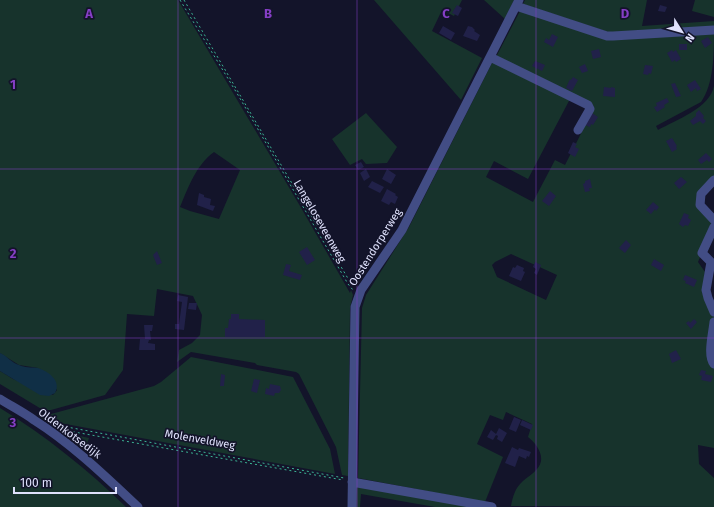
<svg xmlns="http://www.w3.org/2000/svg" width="714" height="507" font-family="'Fira Sans',sans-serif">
<rect width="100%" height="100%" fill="#13142a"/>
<path fill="#17332c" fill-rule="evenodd" d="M0,0H178L300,206L350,293L351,290L353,295L350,308L348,476L342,475L336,447L299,374L296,372L257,365L255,363L191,352L177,362L179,350L192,343L200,335L202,315L193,296L157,289L154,316L127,314L123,370L105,395L51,410H43L0,384V371L13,379L53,395L57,390L38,368L19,365L0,353ZM214,152L240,170L219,219L190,211L180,207C188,188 196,165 214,152Z
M374,0H462L454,16L442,10L432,31L482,58L461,100Z
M484,0H514L505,19Z
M525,0H647L642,26L714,21V27L614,34L523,4Z
M695,0H714V17L692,11Z
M520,11L605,38L714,31C714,53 714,84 701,102L656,126L658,130C676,120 710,108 714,86V181L702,200L711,223C710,236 703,250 698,262L705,272L702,293L714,307V448L698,445L699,464L714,478V507L511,506C513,496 515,488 523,481C527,477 533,474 537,469C547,458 537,444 528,437L532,424L506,412L503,420L490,415L477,444L503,457L485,502L358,478L362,308L366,295L409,227L493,61L570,99L528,179L494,161L486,177L533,202L555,160L565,165L594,108L593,105L586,101L496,57ZM511,254L557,275L546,300L497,277L492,265L495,262Z
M366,113L397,147L387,163L366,164L362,159L350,165L332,139Z
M191,357L293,377L330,449L335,474L44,420L40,417L154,386L161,382Z
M0,408C46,436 88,470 126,507H0Z
M61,432L89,438L85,450Z
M355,485L477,507H435L361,494L360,507H355Z"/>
<path fill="#102f46" d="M0,353C7,356 12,363 19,365C25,368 31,367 38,368C48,371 62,381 55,393L49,396L40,395L0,371Z"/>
<path fill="#212149" d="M457,5L462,8L458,16L452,13Z
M660,5L667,7L665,12L658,11Z
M443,26L455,33L451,40L439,33Z
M468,26L472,27L475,30L474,31L480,35L477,41L463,36Z
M552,34L558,37L553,47L544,42L546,38L549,40Z
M708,37L712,43L705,48L701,41Z
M679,44H687V50H679Z
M599,49L601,57L593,59L591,51Z
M672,50L673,52L676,50L681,59L676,62L675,60L672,62L667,53Z
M535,61L545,65L542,71L532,66Z
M585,64L588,71L582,73L579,67Z
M645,65L653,66L651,74L649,73L648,75L643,74Z
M573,77L578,80L572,91L566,88L570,79L571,80Z
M695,80L701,89L697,91L696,88L691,92L687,85Z
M675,83L681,96L676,97L671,84Z
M604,87L611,88V87L615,88V97L603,96Z
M667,98L669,102L664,105L665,107L657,112L654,107L657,106L656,103Z
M699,110L704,116L703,118L706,121L703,124L700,121L693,125L690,121L696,116V113Z
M592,113L598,117L593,125L591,124L590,127L585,125Z
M672,138L677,146L676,147L677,149L672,152L666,141Z
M573,142L577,144L575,147L579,149L575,157L568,153Z
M706,153L712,159L709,162L707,160L701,164L698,160Z
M361,162L364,167L358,170L355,165Z
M366,169L370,177L364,181L360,173Z
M387,169L396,175L391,184L382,179Z
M681,177L687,182L679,189L674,183Z
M590,179L592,188H589L590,191L585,192L583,184L585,183V181Z
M372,181L384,187L380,193L368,187Z
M387,189L396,194L395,195L398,197L395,204L391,202L389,205L381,201Z
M550,191L556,196L549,206L542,201Z
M199,193L204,195V197L211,199L210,205L215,206L213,211L197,205Z
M653,202L659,207L656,211L655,209L651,214L646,210Z
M684,213L689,215L688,218L691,220L688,226L685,225L683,227L679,224Z
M626,240L631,245L625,253L619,248Z
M307,247L315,260L307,265L299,252Z
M157,251L162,263L157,265L153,255Z
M654,259L664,265L661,271L651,265Z
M535,262L541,265L537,275L534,273L536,269L533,267Z
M286,264L291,265L289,271L302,275L300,280L283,275Z
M517,265L524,268L523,271L525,272L521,281L509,276L513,267L515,268Z
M685,275L697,280L694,287L685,283L686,281L683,280Z
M178,295L188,297L184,330L175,329V324H179L182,302L177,301Z
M189,303H197L196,310L188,309Z
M231,314H239V319L265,320V337H225V328H228L229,319H231Z
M694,319L697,322L691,329L686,323L689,321L690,323Z
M144,325H153L152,331H150L151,340H149L148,343L155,344V350H139L140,339H145Z
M676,350L681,359L672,363L669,354Z
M701,370L706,371L705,374L713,376L711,382L701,380L702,376L699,375Z
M221,374L225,375L224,386H220Z
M254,379L260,380L257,393L251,391Z
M270,384L280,386L281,390L279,393H275L274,396L265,394L266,388L269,389Z
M514,417L521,420L516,432L509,429Z
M522,420L533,425L531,430L520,425Z
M499,428L507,433L502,442L497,439L498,436L496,435L493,440L487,437L491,430L496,434Z
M512,447L518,450L519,448L531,452L529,457L527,456L526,459L519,456L515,467L505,463Z"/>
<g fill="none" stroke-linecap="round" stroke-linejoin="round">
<path stroke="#3bb494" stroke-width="1" stroke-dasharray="2 3" stroke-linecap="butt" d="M180,0L238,95L348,284L353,290
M184,0L353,287
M56,425L344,478
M63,430L343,480"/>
<path stroke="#424d85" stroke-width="9" d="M516,6L607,36H613L714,30
M490,57L588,105L590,109L578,130
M714,180L701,194L700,205L714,220
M714,227L702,253L711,262L706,290L708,298L714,312
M714,322C713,333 707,356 714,364
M0,399C11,406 23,412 34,420C72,444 105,476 138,507
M352,482L492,507
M352,507L355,307L361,290L402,230L519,0"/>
</g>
<path fill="none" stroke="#853ec5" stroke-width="1" stroke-opacity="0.55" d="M178,0V507M357,0V507M536,0V507M0,169H714M0,338H714"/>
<g text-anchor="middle" stroke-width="3.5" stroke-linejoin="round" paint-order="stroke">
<g font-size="11" fill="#dfe1fc" stroke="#13142a">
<text transform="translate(320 221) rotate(60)" y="4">Langeloseveenweg</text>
<text transform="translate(375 247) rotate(-58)" y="4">Oostendorperweg</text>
<text transform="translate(70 433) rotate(37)" y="4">Oldenkotsedijk</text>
<text transform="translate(200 439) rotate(10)" y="4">Molenveldweg</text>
</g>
</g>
<g font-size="13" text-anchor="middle" font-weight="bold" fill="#853ec5" stroke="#13142a" stroke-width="3.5" stroke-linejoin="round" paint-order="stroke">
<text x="89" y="18">A</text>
<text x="268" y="18">B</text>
<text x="446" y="18">C</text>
<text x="625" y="18">D</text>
<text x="13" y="89">1</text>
<text x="13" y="258">2</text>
<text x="13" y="427">3</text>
</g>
<g transform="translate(682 32) rotate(127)" stroke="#13142a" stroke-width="3" paint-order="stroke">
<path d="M0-3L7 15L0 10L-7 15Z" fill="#dfe1fc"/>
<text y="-6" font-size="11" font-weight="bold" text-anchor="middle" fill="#dfe1fc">N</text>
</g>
<path d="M14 487v6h102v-6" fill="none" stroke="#dfe1fc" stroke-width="2"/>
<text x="20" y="487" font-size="12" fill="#dfe1fc" stroke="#13142a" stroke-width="3" paint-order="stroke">100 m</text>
</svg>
